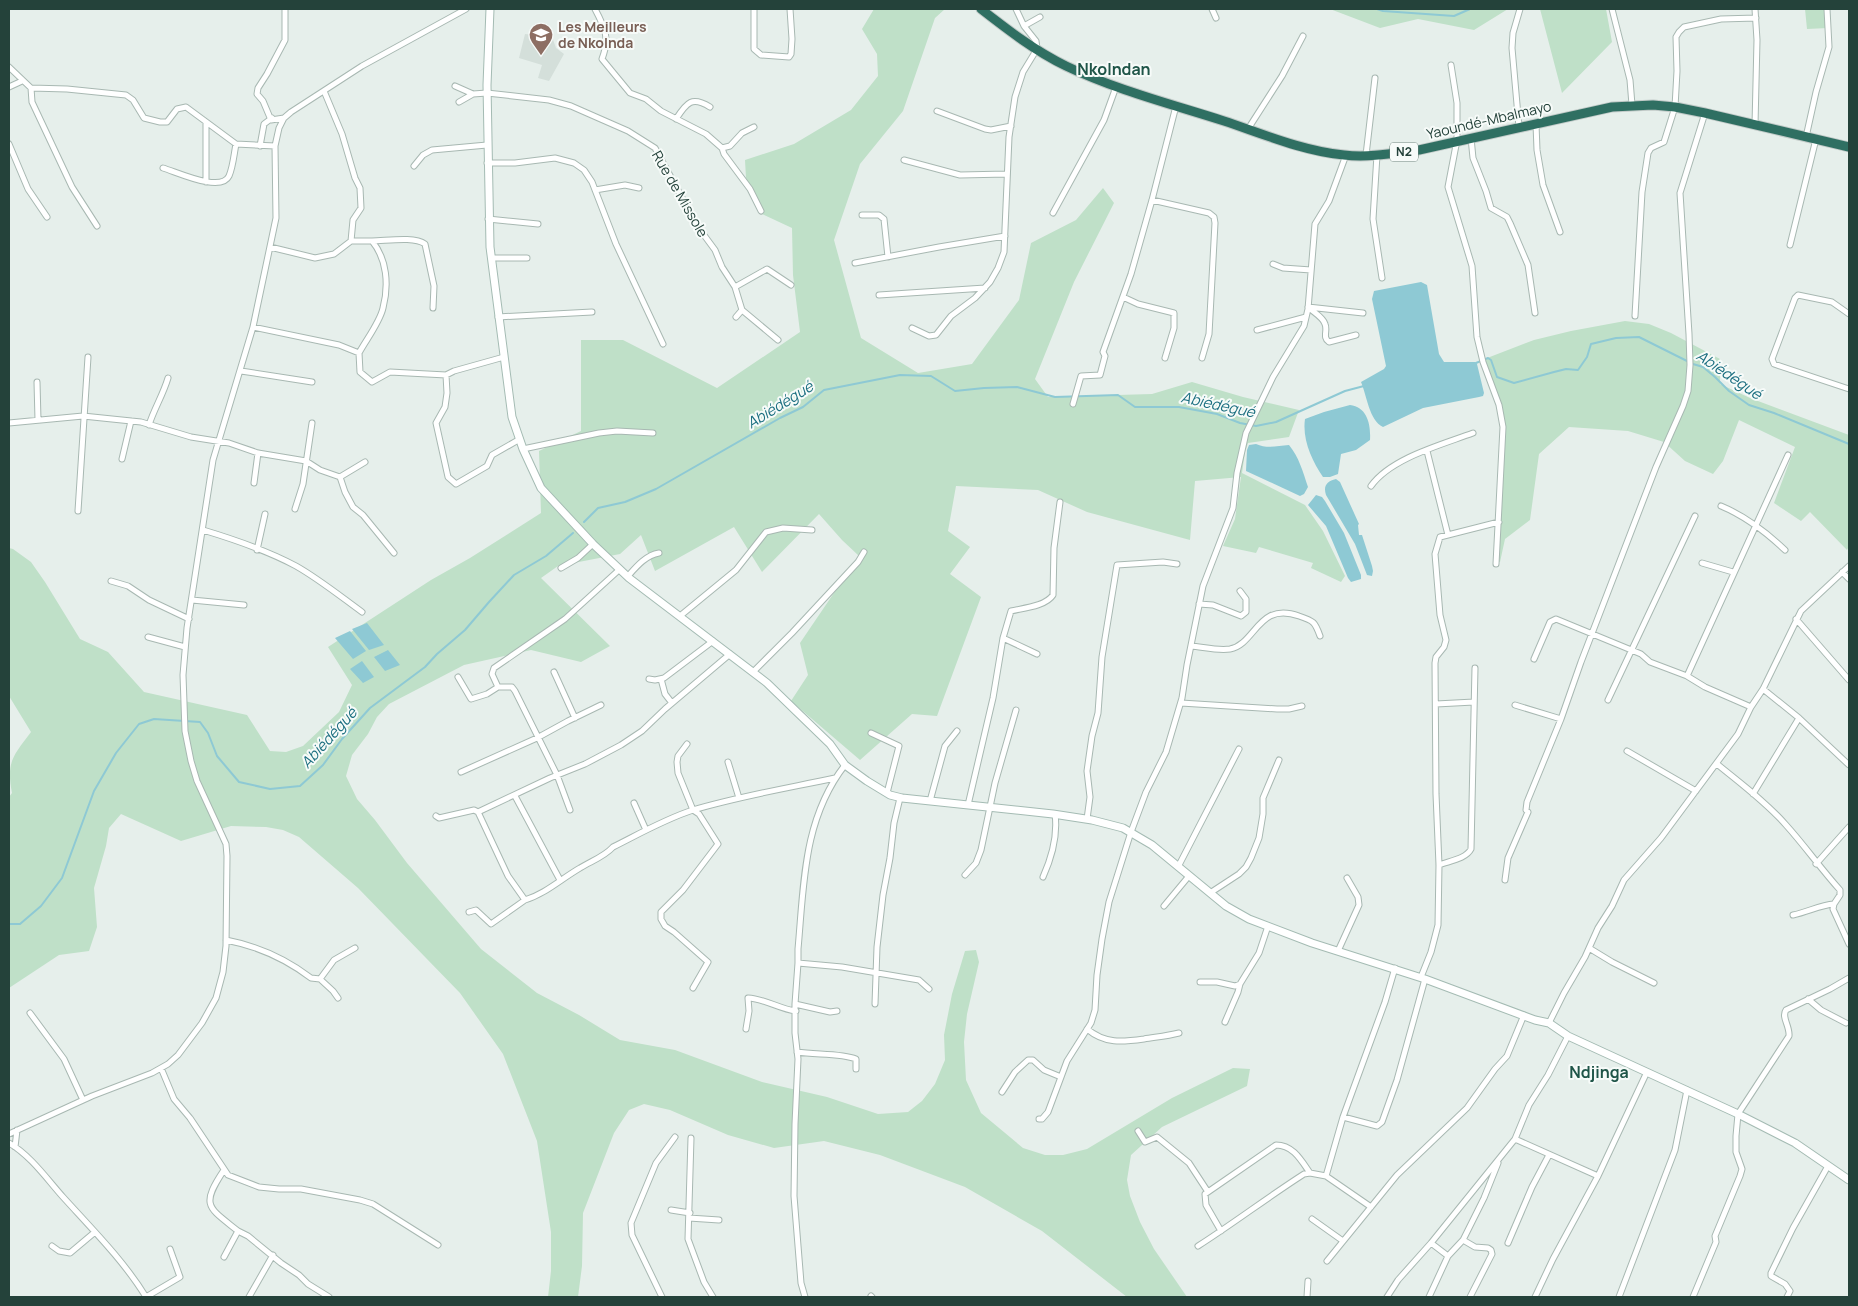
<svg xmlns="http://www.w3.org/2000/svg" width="1858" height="1306" font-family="Manrope,sans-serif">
<rect width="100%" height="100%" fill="#e6efeb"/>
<path fill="#d4dfda" d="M525,34L552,37L556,48L564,54L549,81L538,78L542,65L519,58Z"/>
<path fill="#bfe0c8" d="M874,9H945L935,18L903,111L860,164L834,240L861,338L918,373L972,364L1019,300L1031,243L1076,220L1103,188L1114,203L1074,282L1035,379L1048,397L1152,394L1192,382L1243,397L1299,410L1289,437L1248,443L1245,452L1242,473L1305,505L1323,531L1345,576L1341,582L1311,568L1313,563L1259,547L1256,553L1223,546L1235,519L1241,477L1195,481L1190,540L1087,512L1038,490L956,486L948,531L970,547L950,574L981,597L937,716L912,714L860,760L791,701L808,675L800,643L859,556L842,540L819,514L762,572L734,527L655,571L641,535L620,554L558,566L541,578L610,646L581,662L531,650L464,665L389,704L377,717L368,734L352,755L346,776L357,799L375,820L407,863L481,949L537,993L579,1015L620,1040L675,1050L762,1082L827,1097L878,1114L908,1112L922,1101L935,1084L945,1060L944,1035L952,994L965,951L976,950L979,962L967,1014L964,1042L966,1080L981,1113L1023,1148L1045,1155H1063L1087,1149L1172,1098L1233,1068L1250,1069L1247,1086L1162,1127L1131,1155L1127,1180L1130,1196L1140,1222L1154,1249L1187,1297H1127L1042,1231L965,1187L880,1155L824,1141L774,1148L728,1135L670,1110L644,1104L629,1110L614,1133L583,1213L582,1266L578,1297H548L551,1271V1232L537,1141L503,1054L460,993L358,888L299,837L283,830L266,827L231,826L181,841L121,814L109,828L106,846L94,888L97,927L89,951L59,955L9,988V797L12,793C6,762 13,756 31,732L9,696V548L13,549L31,562L45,582L80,639L108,652L144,692L247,715L270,751L286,752L303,746L339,712L352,685L328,647L431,580L470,558L541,513L539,451L581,431V340H623L717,388L800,332L793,275L792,228L760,213L746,178L745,160L794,144L851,110L878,76L877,54L862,29Z
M1330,9H1508L1474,30L1418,19L1380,28Z
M1540,9H1606L1612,42L1562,93Z
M1805,9H1826L1828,28L1807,29Z
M1625,321L1649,324L1671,333L1720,359V384L1750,398L1849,435V546L1847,550L1810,512L1801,521L1774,503L1795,447L1739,420L1723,461L1713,474L1685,461L1664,442L1628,431L1569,427L1539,454L1530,520L1505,539L1500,562L1496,561L1503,427L1499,405L1482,360L1534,340L1571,331Z"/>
<path fill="#8ec9d4" d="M1421,282L1427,285L1439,354L1444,362H1475L1477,364L1484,393L1483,396L1479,397L1423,408L1383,427C1369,420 1367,396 1361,382L1384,369L1386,366L1372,299L1374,291Z
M1350,405C1367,407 1371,424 1370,440L1356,450L1341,454L1338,474L1330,477H1323C1312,461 1302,439 1305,419L1324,412Z
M1256,444C1267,449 1277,446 1289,445C1299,457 1303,472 1308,487L1304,494L1300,496L1246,471L1247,450L1249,445Z
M1336,479L1340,482L1359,524L1358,525L1359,535H1362L1372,566L1373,571L1372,576L1367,575L1355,544L1326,495C1323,486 1327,481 1336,479Z
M1316,495L1322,497L1325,501L1344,533L1361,575V579L1351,582L1348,578L1326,526L1308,505Z
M367,623L384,645L369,650L352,629Z
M350,631L366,651L353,659L335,638Z
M388,650L400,665L385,671L374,657Z
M362,661L374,677L363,683L350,669Z"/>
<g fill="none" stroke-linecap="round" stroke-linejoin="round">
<path stroke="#8ec9d4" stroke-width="2" d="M1377,9L1383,11L1454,16L1470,9
M1476,363L1488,358L1491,360L1497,377L1514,383L1554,372L1566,369L1578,370L1587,357L1591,344L1616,338L1639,337L1693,364L1703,367L1715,377L1729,391L1749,405L1774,413L1849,444
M584,522L598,508L625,502L656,489L780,418L803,407L824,390L900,375L931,376L955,391L984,388L1017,387L1055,397L1118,395L1135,407H1179L1217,414L1240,423L1256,426L1276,422L1345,391L1364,386
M9,924H20L41,906L62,878L94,791L116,753L139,724L154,719L200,722L208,733L217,756L239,782L270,789L300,786L323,765L342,739L370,708L425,667L437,654L465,630L489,602L514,575L546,556L573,533"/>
<defs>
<path id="street" d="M595,9C605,28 610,38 602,59L630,93L646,99L661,111L706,134L722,148L730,146L742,133L754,127
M754,9V49L761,55L789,57L791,54L792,39L790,9
M1212,9L1216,18
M1612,9L1630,80L1632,105
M1024,26L1040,17
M1451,65L1457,103V140L1448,187L1472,266L1477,337L1483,362L1499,405L1503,427L1496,564
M9,67L31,88L67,89L126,95L133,100L144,118L160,122H167L177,109L186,107L236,144L275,146
M455,86L473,94L487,93L549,100L571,106L628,131L655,148L698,227L715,250L722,267L735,287L742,310L736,317
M9,87L22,81
M31,88L32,102L72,187L97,226
M324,91L342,134L355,178L360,188L361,208L353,220L351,241
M459,102L473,94
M937,111L985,129L991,130L1011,126
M284,118L271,120L263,101L257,94L258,88L267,74L285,40V9
M676,119C687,102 692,96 710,107
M206,123V182
M1536,124L1537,150L1543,185L1560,232
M1755,125L1757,40L1755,9
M1519,127L1512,48L1513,33L1520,9
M1248,129L1282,76L1303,36
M1806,137L1816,92L1829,47L1827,9
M1471,138L1473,158L1486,191L1491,208L1507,217L1510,223L1528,265L1535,313
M9,144L28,189L47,217
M260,146L264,124L272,118
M722,148L724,154L750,189L761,211
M1366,155L1375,78
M1377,155L1373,219L1382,278
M904,160L960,175L1007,174
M487,163H515L555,158L574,163L584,170L592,182L616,244L663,344
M414,166L423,155L432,150L487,145
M163,168C177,172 221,193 229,176C233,167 234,154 236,144
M595,190L625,185L639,188
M1152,200L1209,213L1214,217L1215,223L1209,334L1202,358
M1053,213L1104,120L1116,87
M862,215H879L884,219L888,257
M488,219L538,224
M372,241C386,241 414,236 425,244L434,286L433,308
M1790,245L1816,139
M270,247L315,258L334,254L351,241H372C387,259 389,285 383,308C380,322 366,340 359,353
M491,258H527
M855,263L939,247L1005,236
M1273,264L1283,268L1311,270
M735,287L767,269L791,285
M879,295L985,288
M1123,297L1138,304L1174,313V328L1165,358
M1308,307C1313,312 1323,317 1325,324C1328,331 1322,337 1329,342L1356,335
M1308,307L1363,313
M742,310L778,340
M1849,314L1832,302L1798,295L1795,298L1772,359L1774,364L1849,389
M1635,316L1642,192L1648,153L1651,148L1664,142L1675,107L1677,71L1676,37L1679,32L1684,27L1721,19L1756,18
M498,317L592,312
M253,327L339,345L359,353L360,372L372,382L390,372L446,375L454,371L504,357
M912,328L929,336L936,335L951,316L975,298L990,282L998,268L1004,252L1009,137L1015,97L1023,72L1037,49L1036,41L1024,26L1016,9
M1257,330L1306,317
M241,371L312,382
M446,375L447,393L445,407L436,423L448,477L456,484L487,466L492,455L520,439
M37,382L38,420
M1073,404L1081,376L1100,375L1105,356L1103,352L1131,274L1152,200L1176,106
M9,423L83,416L141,422L191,437L229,443L258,453L306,461L320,470L340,477L345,492L353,507L363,515L394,553
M149,425C154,409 163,395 168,378
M523,449L599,433L617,431L653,433
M1427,451L1448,535
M122,459L131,421
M340,477L365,462
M254,483L258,453
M1371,486C1391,458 1441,445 1473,433
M1721,506C1745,516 1766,532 1785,550
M295,509L303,484L312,423
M78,511L88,357
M203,530C233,539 268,551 296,566C319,579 340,596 362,612
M257,550L265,514
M1702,563L1733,572
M561,568L578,558L593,544
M1842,572L1849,579
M628,576C636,567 646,555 659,553
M111,581L128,586L149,600L189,619
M192,600L244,605
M1199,604L1213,605L1241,616L1246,612V599L1240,591
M680,616L736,570L766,532L783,528L812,530
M1796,619L1849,680
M148,637L185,647
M1003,638L1037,654
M1191,646C1203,647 1218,651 1230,649C1256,644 1258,601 1299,616C1314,621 1315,622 1320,636
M1534,659L1550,622L1556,619L1641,654L1650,662L1687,676
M554,672L575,718
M753,672L792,633L858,562L864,552
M458,677L471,699L487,694L498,687L492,674L494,668L565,619L620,569
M649,679L655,680L664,678L713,641
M661,679L665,694L672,703
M498,687H512L515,691L557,775L570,810
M1763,689L1799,718L1849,765
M1608,700L1695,516
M1181,703L1277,709H1289L1302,706
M1436,704L1474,702
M1515,705L1561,719
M1751,707L1705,687L1687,676L1788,455
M871,733L899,746L887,793
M687,744L678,756L677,762L678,773L693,810L699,814L718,844L683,890L661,912V919L665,926L674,932L708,962L693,988
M1627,751L1696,791
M728,762L739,798
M1717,764C1740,783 1766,802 1786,825C1805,846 1821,869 1840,890V895L1834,904L1833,909L1849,944
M461,772L537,738L568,721L601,705
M1753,794L1799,718
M515,796L560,880
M930,801L945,746L957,731
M634,803L646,830
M968,805L993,698L1003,638L1011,611C1024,608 1046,606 1053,595L1054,548L1060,502
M436,816L439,818L474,810L478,812
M1087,819L1090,797L1087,771L1092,736L1098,713L1102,657L1117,565L1163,562L1177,564
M1816,864L1849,827
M1439,865C1449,861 1466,859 1471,849L1475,668
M1178,867L1239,749
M965,875L976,863L981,850L995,783L1016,710
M1043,877C1052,857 1058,836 1055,814
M1505,880L1508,858L1528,812L1526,810L1527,802L1561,719L1581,662L1656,467L1683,406L1688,391L1690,365L1689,334L1680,193L1705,113
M1210,893L1239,874L1246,867L1251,858L1259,838L1263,814V798L1279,760
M525,900C545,894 561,879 580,868C591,861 604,857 613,847C639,834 665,819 693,810C740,796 788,788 835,778
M1164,906L1189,876
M469,912L476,910L491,924L525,900L508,876L478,812L550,778L585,764L621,745L642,731L665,709L730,654
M1793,915C1808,912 1820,905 1834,904
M226,940C257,946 286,959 311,978L320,979L334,960L355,948
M1589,948L1612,962L1654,983
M1338,951L1359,905L1358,897L1347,878
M798,963L842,967L919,980L929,989
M1421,977L1431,952L1438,925L1439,865L1436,794L1435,663L1436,657L1444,647L1446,640L1440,615L1435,554L1440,537L1499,522
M320,979L333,991L338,998
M1200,982H1217L1235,986L1240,984
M1808,999L1821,1010L1846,1023
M795,1004L830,1012L837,1011
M875,1004L877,947L883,895L890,858L894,823L900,798
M30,1013L64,1059L83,1100
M1225,1022L1238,992L1240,984L1259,953L1268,926
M1549,1023L1564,993L1585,957L1598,928L1612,906L1624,880L1661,838L1738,734L1751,707L1763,689L1801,611L1849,566
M746,1029L749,1011L748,998C766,999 779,1009 796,1011
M1087,1029C1105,1044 1122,1042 1144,1039C1156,1037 1167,1036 1179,1033
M797,1052C815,1055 841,1053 856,1059V1069
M161,1068L174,1099L190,1118L228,1175L259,1187L279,1189H301L360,1200L373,1204L438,1245
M1002,1092L1015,1072L1028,1060H1033L1044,1070L1061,1077
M1343,1117L1377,1126L1382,1122L1397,1080L1425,979
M1039,1119H1042L1048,1112L1067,1061L1091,1023L1095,1010L1097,975L1102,939L1109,902L1131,832L1146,792L1166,752L1182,698L1187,665L1203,586L1233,508L1237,473L1246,433L1273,377L1304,326L1308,309L1315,224L1329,201L1346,155
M1138,1131L1145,1142L1157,1137L1189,1163L1208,1192
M9,1134L92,1096L152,1073L168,1064L178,1055L202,1023L216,998L223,972L226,946L227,856L226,844L197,781L191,761L185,731L183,675L187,628L213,460L253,327L276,218L275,146L279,128L284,118L291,112L362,66L466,9
M691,1138L688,1239L704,1282L713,1297
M1515,1139L1598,1176
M9,1143C30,1155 47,1179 63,1197C92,1229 124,1261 146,1297
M15,1147L17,1130
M1326,1176L1371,1207
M671,1210L690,1213
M689,1218L719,1220
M1312,1219L1343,1241
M238,1231L248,1236L281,1263L299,1275L308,1284L329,1297
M1221,1231L1206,1205L1205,1194L1276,1145C1293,1145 1301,1160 1310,1173
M1463,1240L1475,1247L1488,1248L1491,1250L1492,1254L1470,1297
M1431,1243L1448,1256
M1508,1243L1532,1187L1549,1155
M52,1246L59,1251L70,1253L95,1232
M1198,1246C1234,1223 1268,1197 1304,1174L1310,1173L1326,1176L1343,1117L1385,1002L1395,968
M224,1257L238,1231C208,1207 200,1206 224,1170
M1327,1261L1397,1175L1467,1108L1495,1069L1507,1056L1524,1015
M871,1296L872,1297
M146,1297L180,1277L170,1249
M249,1297L273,1255
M662,1297L632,1235L631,1223L656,1163L675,1137
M805,1297L801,1283L794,1196L795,1124L798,1059L795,1033V1004L798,963V949C804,884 803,819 845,765
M1307,1297L1308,1281
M1387,1297L1398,1280L1431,1243L1515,1139L1529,1105L1548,1075L1568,1036
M1429,1297L1448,1256L1463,1240L1484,1198L1498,1163
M1535,1297L1553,1259L1598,1176L1646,1074L1645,1071
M1619,1297L1675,1150L1687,1090
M1693,1297L1716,1242L1715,1236L1740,1176L1742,1169L1736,1152V1136L1738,1114L1789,1036C1790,1026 1781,1017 1786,1010L1830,989L1849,978
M1787,1297L1790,1291L1785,1284L1771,1276V1273L1793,1228L1828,1166"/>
<path id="secondary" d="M490,9L487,85L490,247L512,417L523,449L541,488L593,544L629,578L767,683L830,744L845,765L867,781L890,795L902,798L1053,814L1092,820L1123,828L1152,845L1226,906L1249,919L1312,943L1425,979L1535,1020L1549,1023L1568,1036L1738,1114L1795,1143L1849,1180"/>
<path id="highway" d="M981,9C1008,30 1035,51 1066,66C1116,90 1171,104 1224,121C1263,134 1303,151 1344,155C1369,158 1395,153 1419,150L1612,107L1653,105L1675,107L1705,113L1849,147"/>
</defs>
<use href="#street" stroke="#a8b8b2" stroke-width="7"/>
<use href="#secondary" stroke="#a4bbb3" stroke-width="9"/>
<use href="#highway" stroke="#c2cac8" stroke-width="11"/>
<use href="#street" stroke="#fff" stroke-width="5"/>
<use href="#secondary" stroke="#fff" stroke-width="7"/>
<use href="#highway" stroke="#2f6f62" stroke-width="9"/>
</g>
<defs>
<symbol id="school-pin" viewBox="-11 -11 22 30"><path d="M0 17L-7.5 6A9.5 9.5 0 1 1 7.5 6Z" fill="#8d6e63" stroke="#f7fbf9"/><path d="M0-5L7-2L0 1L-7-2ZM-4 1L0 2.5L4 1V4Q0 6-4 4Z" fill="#fff"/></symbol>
</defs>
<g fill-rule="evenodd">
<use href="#school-pin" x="527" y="21" width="28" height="38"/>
</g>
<g text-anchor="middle" stroke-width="4" stroke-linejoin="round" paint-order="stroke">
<rect fill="#f7fbf9" stroke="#637a73" stroke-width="1" x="1390" y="142.5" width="28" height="19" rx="4"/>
<g font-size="12" font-weight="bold" fill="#24423a">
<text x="1404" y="156">N2</text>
</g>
<g font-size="14" font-weight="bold" fill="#785e54" stroke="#f7fbf9" text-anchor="start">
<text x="558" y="32">Les Meilleurs<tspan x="558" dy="16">de Nkolnda</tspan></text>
</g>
<g font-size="14" fill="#24423a" stroke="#f7fbf9">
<text transform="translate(1489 120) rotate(-13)" y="5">Yaoundé-Mbalmayo</text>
<text transform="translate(680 194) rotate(60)" y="5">Rue de Missole</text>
</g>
<g font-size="15" font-style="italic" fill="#1c6f80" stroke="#f7fbf9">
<text transform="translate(1729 375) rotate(34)" y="5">Abiédégué</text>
<text transform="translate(780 405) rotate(-32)" y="5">Abiédégué</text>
<text transform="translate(1218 405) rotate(12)" y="5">Abiédégué</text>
<text transform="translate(329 738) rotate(-48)" y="5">Abiédégué</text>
</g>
<g font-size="16" font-weight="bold" fill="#1f5548" stroke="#f7fbf9">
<text x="1114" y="75">Nkolndan</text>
<text x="1599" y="1078">Ndjinga</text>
</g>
</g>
<rect width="1858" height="1306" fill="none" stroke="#24423a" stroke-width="20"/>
</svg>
